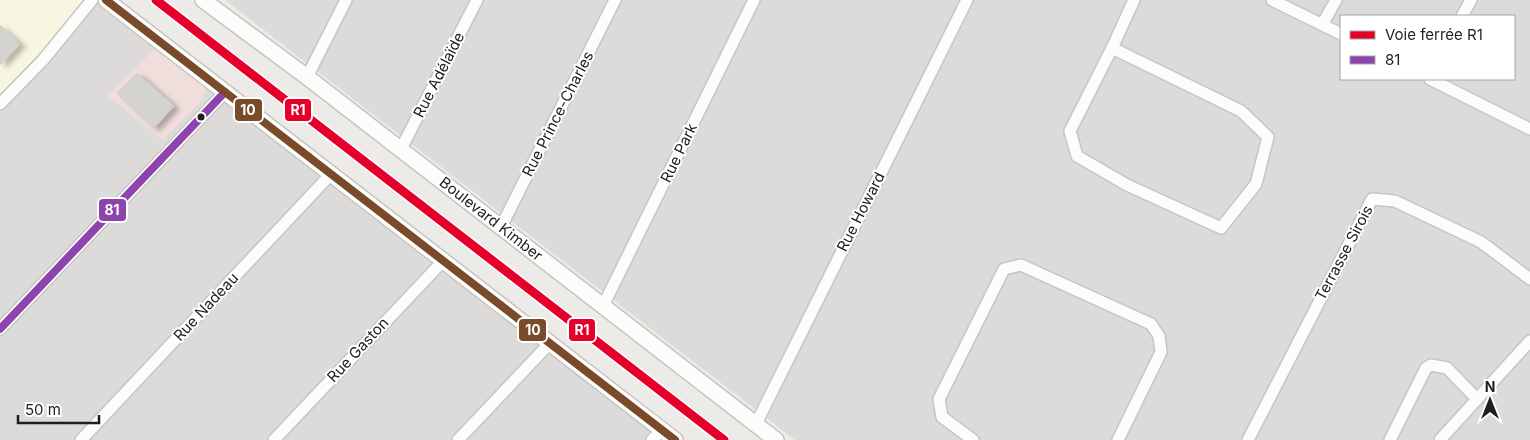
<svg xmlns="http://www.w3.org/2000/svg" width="1530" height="440" font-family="Inter,sans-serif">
<defs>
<filter id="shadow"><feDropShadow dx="5.5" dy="3" stdDeviation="2.5" flood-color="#0004"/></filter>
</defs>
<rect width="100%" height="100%" fill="#edebe7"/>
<path fill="#dcdbd9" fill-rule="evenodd" d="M92,0H106L675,440H0V104Z
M225,0H1530V440H795ZM1341,16H1514V79H1341Z"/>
<path fill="#efdedc" d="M156,47L205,87L203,99L162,140L108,96Z"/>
<path fill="#f7f6e2" d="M0,0H92L0,104Z"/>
<path fill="#d5d3d0" stroke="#d0ccc8" filter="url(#shadow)" d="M0,25L20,44L0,65Z
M137,73L174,106L154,128L117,93Z"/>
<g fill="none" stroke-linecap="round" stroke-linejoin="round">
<defs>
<path id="minor" d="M1272,0L1341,34
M1462,16L1471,0
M1322,25L1336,0
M1112,48L1241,111L1268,137L1256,184L1221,228L1127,185L1077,156L1070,131L1112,48L1134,0
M307,77L346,0
M1430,79L1530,129
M0,104L43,60L92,0
M401,149L477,0
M501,227L615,0
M603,306L754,0
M0,329L225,92
M756,424L967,0
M81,440L331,174
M274,440L443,261
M458,440L550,343
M652,440L662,430
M973,440L942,417L939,399L1004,269L1021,265L1151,324L1159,336L1161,352L1118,440
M1248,440L1372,199L1395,201L1481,242L1530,279
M1390,440L1426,368L1431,365L1447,368L1477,399
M1440,440L1530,341"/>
<path id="tertiary" d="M106,0L675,440
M203,0L307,77L776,440"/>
</defs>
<use href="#minor" stroke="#c6c5c3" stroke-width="14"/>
<use href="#tertiary" stroke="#c6c5c3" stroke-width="18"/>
<use href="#minor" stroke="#fcfcfb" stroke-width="11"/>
<use href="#tertiary" stroke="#fcfcfb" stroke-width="15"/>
<defs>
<path id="bus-1" d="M0,329L225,92"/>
<path id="bus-2" d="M106,0L675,440"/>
</defs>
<use href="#bus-1" stroke="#fff" stroke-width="11"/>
<use href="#bus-2" stroke="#fff" stroke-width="11"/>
<use href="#bus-1" stroke="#8e44ad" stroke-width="8"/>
<use href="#bus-2" stroke="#7a4b2a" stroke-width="8"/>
<defs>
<path id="rail-1" d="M156,0L724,440"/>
</defs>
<use href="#rail-1" stroke="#fff" stroke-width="12"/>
<use href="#rail-1" stroke="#e4002b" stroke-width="9"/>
</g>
<circle fill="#1f1f1f" stroke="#fff" stroke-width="2" cx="201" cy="117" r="4.5"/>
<g text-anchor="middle" stroke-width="4" stroke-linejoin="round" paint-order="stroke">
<g font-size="15" fill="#1f1f1f" stroke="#fff">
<text transform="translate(439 75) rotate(-63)" y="5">Rue Adélaïde</text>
<text transform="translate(558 114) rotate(-63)" y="5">Rue Prince-Charles</text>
<text transform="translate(679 153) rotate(-64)" y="5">Rue Park</text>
<text transform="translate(861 212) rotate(-63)" y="5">Rue Howard</text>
<text transform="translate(491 219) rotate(38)" y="5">Boulevard Kimber</text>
<text transform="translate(1344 253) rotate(-62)" y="5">Terrasse Sirois</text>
<text transform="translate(206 307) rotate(-47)" y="5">Rue Nadeau</text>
<text transform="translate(358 350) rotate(-47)" y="5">Rue Gaston</text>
</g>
</g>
<g stroke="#fff" stroke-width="2">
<rect x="234" y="98" width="29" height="24" rx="5" fill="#7a4b2a"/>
<rect x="284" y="98" width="28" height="24" rx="5" fill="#e4002b"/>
<rect x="98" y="198" width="29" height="24" rx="5" fill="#8e44ad"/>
<rect x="518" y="318" width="29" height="24" rx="5" fill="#7a4b2a"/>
<rect x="568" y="318" width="28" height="24" rx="5" fill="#e4002b"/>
</g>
<g font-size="14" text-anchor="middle" font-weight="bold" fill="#fff">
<text x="248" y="115">10</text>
<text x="298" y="115">R1</text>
<text x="112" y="215">81</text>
<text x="533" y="335">10</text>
<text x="582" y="335">R1</text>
</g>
<rect x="1340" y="15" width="175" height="65" fill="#ffffff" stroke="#a5a5a5"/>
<rect x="1350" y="31" width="25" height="8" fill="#e4002b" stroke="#a5a5a5"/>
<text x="1385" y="40" font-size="15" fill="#1f1f1f">Voie ferrée R1</text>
<rect x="1350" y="56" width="25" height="8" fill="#8e44ad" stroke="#a5a5a5"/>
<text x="1385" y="65" font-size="15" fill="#1f1f1f">81</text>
<g transform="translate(1490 400)" stroke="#ffffff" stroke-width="4" paint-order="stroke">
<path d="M0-4L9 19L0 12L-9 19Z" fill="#1f1f1f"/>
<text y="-8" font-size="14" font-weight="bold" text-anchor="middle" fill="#1f1f1f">N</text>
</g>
<path d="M18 415v8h81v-8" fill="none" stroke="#1f1f1f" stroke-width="2.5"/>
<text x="25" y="415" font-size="15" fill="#1f1f1f" stroke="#ffffff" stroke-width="4" paint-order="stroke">50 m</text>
</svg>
